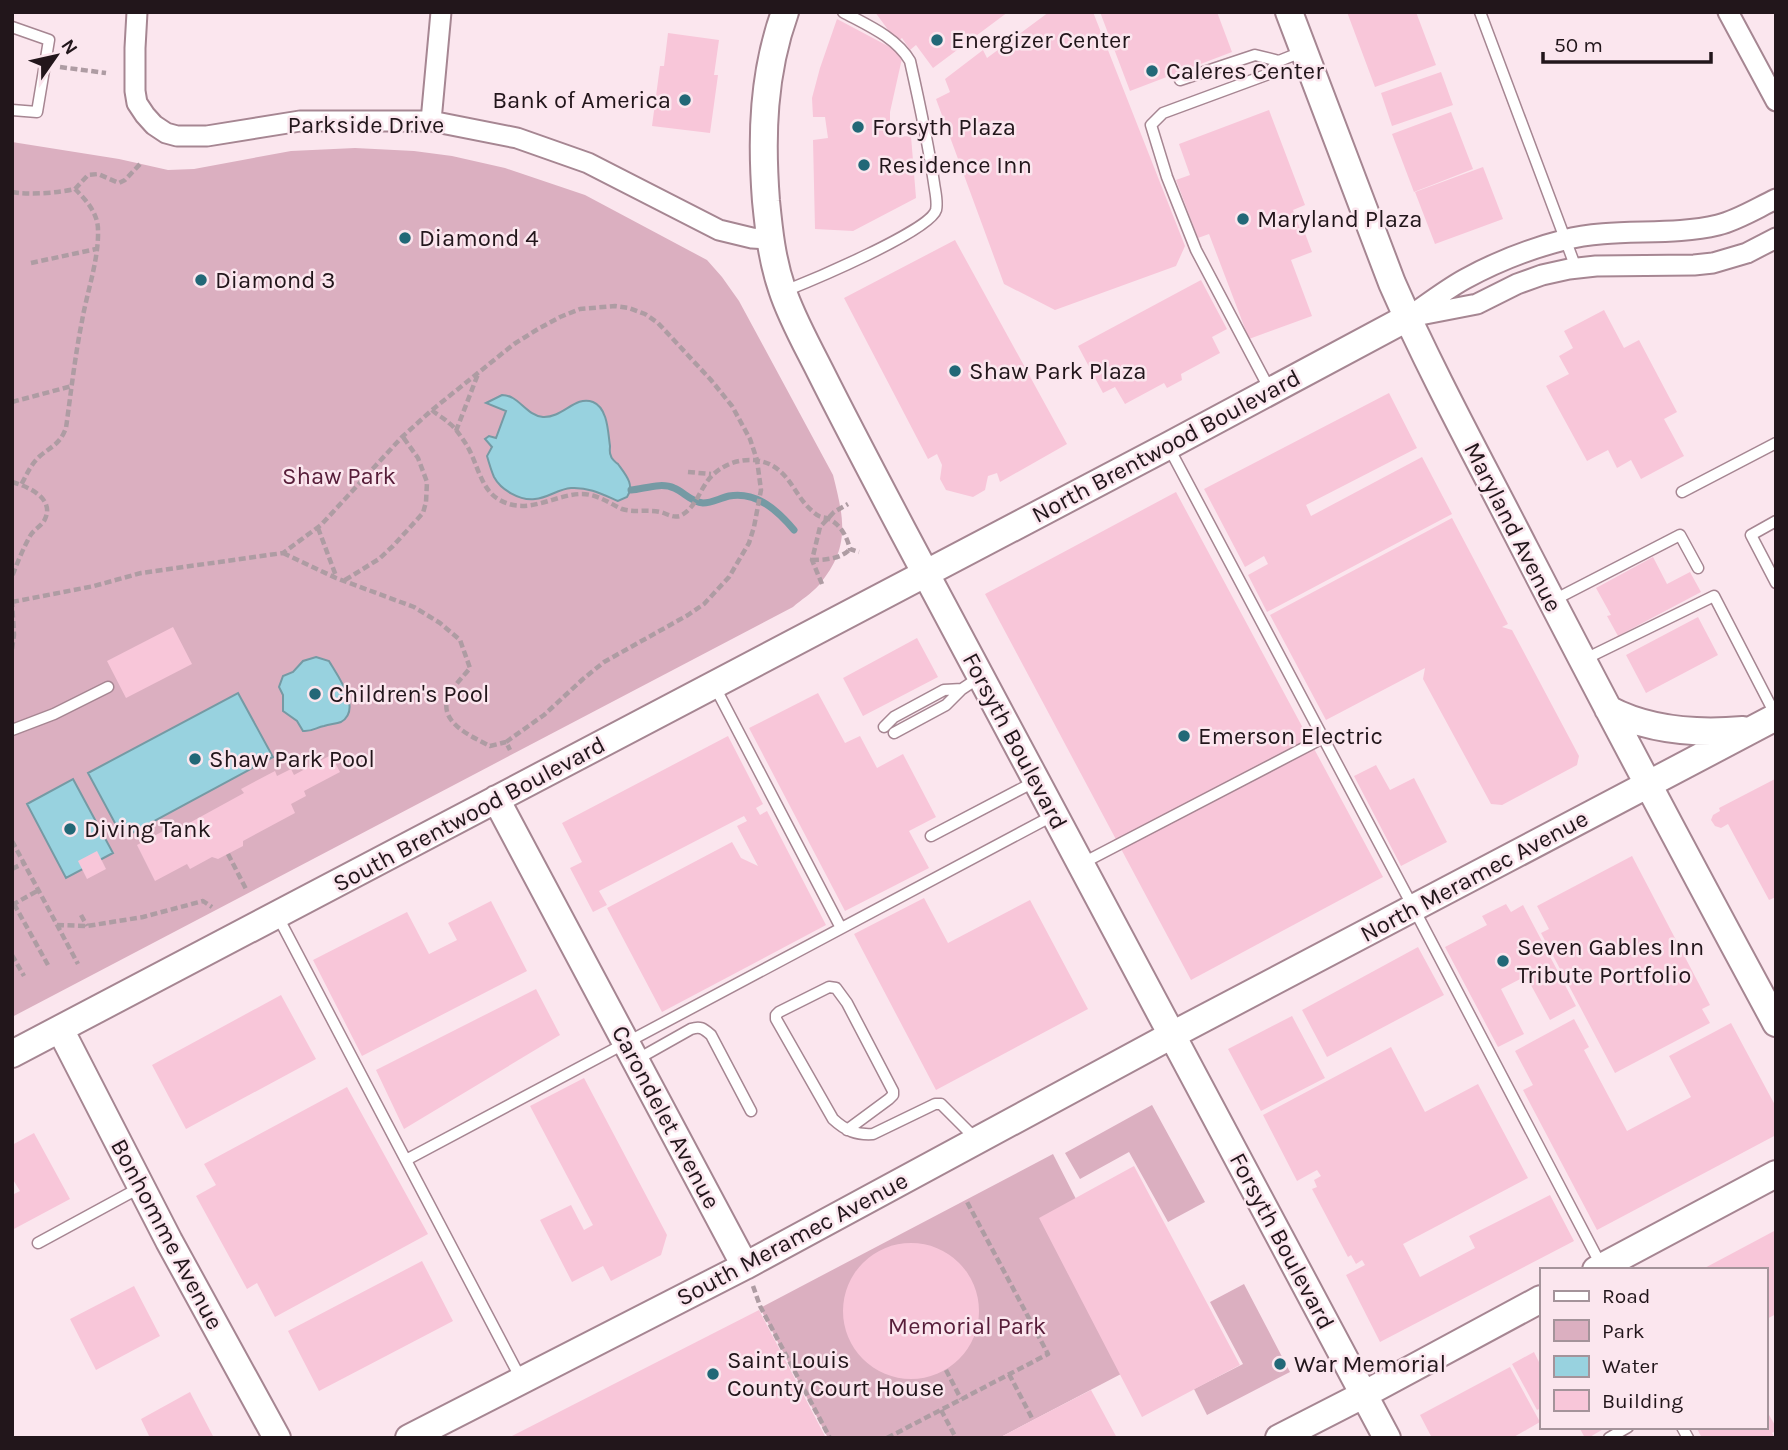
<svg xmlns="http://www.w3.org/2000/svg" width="1788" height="1450" font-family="Karla,sans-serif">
<rect width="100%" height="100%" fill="#fbe6ee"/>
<path fill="#dbafc0" d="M12,142L119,159L168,170L194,169L291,151L355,148L414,151L452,156L505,168L585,195L707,260L722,277L739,301L833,475C844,519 851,547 819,585C812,593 801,600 793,607L12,1017Z
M1152,1105L1205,1202L1168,1222L1129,1152L1080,1179L1065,1153Z
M1053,1154L1076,1199L1121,1374L999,1438H828L760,1308Z
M1244,1284L1290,1372L1207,1415L1194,1389L1243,1364L1210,1302Z"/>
<path fill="#98d2df" stroke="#759aa4" stroke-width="2" d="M502,395C519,395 525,415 543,417C563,418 575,395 593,402C608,408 608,433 610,446C610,449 609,453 611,456C611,458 616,463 618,464C626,475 635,485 627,497L618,501C602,494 589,487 571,488C558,489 548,498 535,499C520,501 501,490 494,477C491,470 489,463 487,456L492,447L485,439L489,436L496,438L506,411L486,403Z
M316,657L329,661C337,675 363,709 341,722C336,724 330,724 324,726C317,727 312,732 303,731L297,721L283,711V695L279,687L283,676L293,672L303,661Z
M238,693L273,757L123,838L88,773Z
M73,779L113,853L66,878L27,804Z"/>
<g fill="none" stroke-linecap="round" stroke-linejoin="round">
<path stroke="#759aa4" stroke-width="7" d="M631,490C644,489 661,482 674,488C684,492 691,502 703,503C712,503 720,498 729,496C757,491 778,511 794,530"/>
</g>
<path fill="#f8c6d9" d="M875,12H1008L933,68L916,45L910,50L902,38L897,42Z
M1049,12H1093L1185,246L1176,266L1055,310L1004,284L936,99L950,92L945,79L983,50L987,58Z
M1100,12H1217L1232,52L1130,91Z
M1347,12H1416L1436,65L1375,87Z
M837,19L903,54L890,112V137L911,136L916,198L853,231L815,229L813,140L828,138L825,117H813L812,98L820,68Z
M668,33L719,40L714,75H718L710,133L652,126L660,66H664Z
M1441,72L1453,105L1392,126L1381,93Z
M1269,110L1305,205L1293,210L1300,229L1303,228L1312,252L1291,260L1312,316L1249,339L1209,234L1198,238L1176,180L1190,175L1179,144Z
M1451,112L1473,169L1414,192L1392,134Z
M1483,167L1503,219L1435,244L1415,192Z
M955,240L1067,444L1000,482L997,473L988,476L985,490L973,497L946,490L940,479L942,465L937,454L928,459L844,298Z
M1201,280L1227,329L1212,337L1220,353L1181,374L1182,380L1167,388L1164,383L1125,404L1115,387L1103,393L1078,346Z
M1604,310L1624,348L1639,340L1677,412L1664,419L1684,456L1641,479L1631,460L1617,468L1608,450L1587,461L1546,386L1569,374L1559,356L1573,348L1564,331Z
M1389,393L1417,448L1306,505L1311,516L1422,457L1452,514L1267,612L1248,575L1268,564L1264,556L1245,567L1204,489Z
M1176,492L1383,877L1191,980L985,594Z
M1452,518L1508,624L1502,627L1512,630L1579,756L1577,765L1502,805L1491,804L1423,679L1425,668L1326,720L1270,615Z
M1653,557L1667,584L1690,572L1701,592L1618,636L1607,616L1611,615L1596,588Z
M1698,617L1718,655L1646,693L1626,655Z
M173,627L192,664L126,698L107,661Z
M917,638L938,677L863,716L843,678Z
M818,693L845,743L860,736L877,768L903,754L936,817L909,831L929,868L845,911L749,728Z
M728,736L763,804L756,808L760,815L767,811L826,925L662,1012L607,908L732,842L741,858L758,866L737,826L747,821L744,816L599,891L607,905L593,912L570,868L582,862L562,823Z
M331,755L340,772L304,791L306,796L291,804L295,813L243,841V846L218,859L212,857L190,869L187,864L155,881L137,845L169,828L171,833L244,793L241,789L275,771L277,776L291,769L294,775Z
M1376,765L1390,790L1414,778L1447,842L1401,866L1354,776Z
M1775,779L1776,897L1769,900L1728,824L1721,828L1715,826L1711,820L1713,815L1720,811L1719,808Z
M97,851L106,869L87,879L78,861Z
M1632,856L1710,1005L1702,1009L1710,1023L1615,1073L1541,933L1549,929L1537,906Z
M924,898L948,943L1030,900L1088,1009L936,1090L854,934Z
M491,901L527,971L362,1056L313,960L407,912L429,954L457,940L448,923Z
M1506,904L1511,912L1523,905L1576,1006L1550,1020L1526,976L1501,989L1524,1034L1498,1047L1445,947L1487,925L1482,916Z
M1418,947L1444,995L1327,1057L1302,1010Z
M536,989L560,1035L404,1129L376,1070Z
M281,995L316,1059L186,1129L152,1065Z
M1292,1016L1325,1078L1261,1111L1228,1049Z
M1574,1019L1589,1047L1584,1050L1627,1131L1691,1097L1669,1056L1731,1023L1776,1107V1135L1597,1230L1523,1090L1533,1085L1515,1051Z
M1391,1047L1425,1112L1478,1084L1528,1178L1403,1244L1420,1277L1475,1248L1469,1236L1550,1195L1574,1241L1380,1342L1346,1275L1365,1265L1362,1260L1356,1264L1351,1255L1348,1257L1312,1189L1317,1187L1314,1180L1321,1176L1317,1170L1297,1181L1263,1115Z
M584,1078L667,1235L661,1255L611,1281L603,1266L572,1282L540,1220L571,1205L584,1230L593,1225L530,1106Z
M347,1087L428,1234L275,1317L257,1283L247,1289L196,1196L216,1185L204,1164Z
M34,1133L70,1199L12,1230V1195L20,1191L12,1178V1145Z
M1134,1166L1240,1365L1142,1417L1039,1218Z
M1776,1230V1314L1765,1320V1270H1701Z
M843 1311a68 68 0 1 1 136 0a68 68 0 1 1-136 0Z
M422,1261L453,1321L319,1391L288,1331Z
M134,1286L160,1336L96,1370L70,1319Z
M759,1310L826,1438H508Z
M1534,1352L1541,1366V1408L1537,1410L1512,1364Z
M1510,1367L1540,1422L1512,1438H1432L1420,1415Z
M1091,1390L1117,1438H999L1033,1420Z
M190,1392L214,1438H150L141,1419Z
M1765,1399L1769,1406L1765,1408L1776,1427V1431L1772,1433L1775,1438H1702L1696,1427H1765Z
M1579,1427H1607L1588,1438H1585Z"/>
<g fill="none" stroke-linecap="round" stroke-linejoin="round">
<defs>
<path id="lane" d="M1480,12L1576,268
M12,27L49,40L37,112L12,110
M1180,80L1255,55L1279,61
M785,291C810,281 930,231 936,210C938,202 935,191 934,183C928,142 919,101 910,61C896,37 867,25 843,12
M1270,390L1196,250L1167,177L1151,125L1163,113L1266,75L1279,61L1304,51
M1168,446L1413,907L1601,1265
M1682,492L1776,443
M1776,521L1751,535L1776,583
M1552,601L1680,535L1698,568
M1583,660L1714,596L1775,714
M715,687L841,928
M884,727L894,717L944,690L962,689L980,677
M12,730L54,714L108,687
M894,733L946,705L962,689
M931,836L1036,781
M1081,864L1323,738
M277,915L521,1379
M636,1060L691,1029C700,1026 703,1028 711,1035L751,1111
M847,1130L889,1099L893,1095V1091L847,1003L836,988L829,987L779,1012L776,1015V1019L833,1119C846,1131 856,1135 873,1134L935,1104H941L975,1138
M406,1160L1054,815
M38,1243L141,1187
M1682,1427L1688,1438
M1609,1438L1628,1427"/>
<path id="street" d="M137,12L135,48V91L137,103L145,115L154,125L166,133L177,136H207L300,121H431L517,138L588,163L719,230L752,238L770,239
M1728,12L1776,101
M431,121L441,12
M1415,316L1477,304L1517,284L1542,275L1569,269L1596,266L1694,265L1713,263L1747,253L1776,238
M1407,318C1426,305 1445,290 1465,279C1496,262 1529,249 1564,240C1614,227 1668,237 1718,225C1738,220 1757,208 1776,199"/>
<path id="secondary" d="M785,12C763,73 761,136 766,201C769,231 772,260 782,289C791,317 807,345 820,371C847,425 875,478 903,531L1387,1438
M1289,12L1392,283C1432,374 1480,461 1525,549C1607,708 1691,866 1776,1023
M1608,709C1649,731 1697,734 1743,730
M496,799L745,1266
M60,1029L169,1241L277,1438
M12,1054L1168,446L1407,318
M1596,1270L1776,1174
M409,1438L745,1266L1172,1035L1776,717
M1279,1438L1363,1395L1541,1299"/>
</defs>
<use href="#lane" stroke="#a68692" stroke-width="13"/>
<use href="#street" stroke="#a68692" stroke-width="23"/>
<use href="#secondary" stroke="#a68692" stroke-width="30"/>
<path stroke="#ae9ca3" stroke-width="4.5" stroke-dasharray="7 3.5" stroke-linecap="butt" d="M60,67L106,73
M75,189L88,175L98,174L119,183L125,180L141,163
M12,192C28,195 59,193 75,189C86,200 98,213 98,230C99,259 87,292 82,321C75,356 71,392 66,428C60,444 52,446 40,456C31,464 27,474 21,485
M31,263L96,249
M12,402L72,386
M432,410C437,415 444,418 449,423C456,428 461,437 466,444C477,461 480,488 498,499C527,517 554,494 582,494C597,494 609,503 622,509C635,513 647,509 660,512C668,514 672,518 680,516C694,509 698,495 706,483C722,459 759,451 781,472C791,481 797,495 807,506C810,509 815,514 819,516C822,518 826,517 829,519C841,525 847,537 850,549L859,552
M456,431L478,374
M688,472L711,474
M12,482C27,486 55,498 45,519C42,526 34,529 30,536C23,549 17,563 12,577
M318,528L336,576
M283,553L336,578L414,607L440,623L460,640L470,668C463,677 450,689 447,700C441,724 473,737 490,746L506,742
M812,560C825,560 841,559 850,549
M345,580L379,559L393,546L423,513L426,502L427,482L418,458L403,437
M822,584L812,560L820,527L834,512L848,504
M12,602L94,586L141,573L283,553L321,525L402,437L432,410L514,344L538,329L560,317L580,309L615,306L629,308L645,314L658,323L711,380L732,406L750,439L757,460L761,490L754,527L749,543L729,577L704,604L688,615L604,662L583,679L544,715L506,742L510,750
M12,649L14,635L12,601
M12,841L78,964
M228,854L246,889
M12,869L24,863
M14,904L48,965
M12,905L39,890
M81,915L87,926
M57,925L87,926L143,917L203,901L212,907
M12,955L24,976
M753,1286L760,1306L830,1438
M946,1370L961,1399
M1009,1374L1033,1420
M941,1410L956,1438
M887,1438L1048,1354L966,1200"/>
<use href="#lane" stroke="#fff" stroke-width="10"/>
<use href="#street" stroke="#fff" stroke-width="19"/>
<use href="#secondary" stroke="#fff" stroke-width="26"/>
</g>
<g fill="#226877" stroke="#fbe6ee" stroke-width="2.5">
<circle cx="937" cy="40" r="7"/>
<circle cx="1152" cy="71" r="7"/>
<circle cx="685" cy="100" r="7"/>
<circle cx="858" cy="127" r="7"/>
<circle cx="864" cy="165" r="7"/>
<circle cx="1243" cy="219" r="7"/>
<circle cx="405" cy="238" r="7"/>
<circle cx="201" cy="280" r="7"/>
<circle cx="955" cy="371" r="7"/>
<circle cx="315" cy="694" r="7"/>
<circle cx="1184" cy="736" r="7"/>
<circle cx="195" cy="759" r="7"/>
<circle cx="70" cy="829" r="7"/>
<circle cx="1503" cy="961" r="7"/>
<circle cx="1280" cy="1364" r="7"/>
<circle cx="713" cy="1374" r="7"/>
</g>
<g text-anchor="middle" stroke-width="5" stroke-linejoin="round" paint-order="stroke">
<g font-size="24" fill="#22161b" stroke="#fbe6ee" text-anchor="start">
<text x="951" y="48">Energizer Center</text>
<text x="1166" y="79">Caleres Center</text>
<text x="671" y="108" text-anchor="end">Bank of America</text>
<text x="872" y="135">Forsyth Plaza</text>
<text x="878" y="173">Residence Inn</text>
<text x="1257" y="227">Maryland Plaza</text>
<text x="419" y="246">Diamond 4</text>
<text x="215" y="288">Diamond 3</text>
<text x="969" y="379">Shaw Park Plaza</text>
<text x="329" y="702">Children's Pool</text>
<text x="1198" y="744">Emerson Electric</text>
<text x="209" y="767">Shaw Park Pool</text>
<text x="84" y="837">Diving Tank</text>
<text x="1517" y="955">Seven Gables Inn<tspan x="1517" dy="28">Tribute Portfolio</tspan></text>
<text x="727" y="1368">Saint Louis<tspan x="727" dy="28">County Court House</tspan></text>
<text x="1294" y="1372">War Memorial</text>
</g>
<g font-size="24" fill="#22161b" stroke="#fbe6ee">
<text x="366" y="133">Parkside Drive</text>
<text transform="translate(1166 446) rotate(-28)" y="8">North Brentwood Boulevard</text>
<text transform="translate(1513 527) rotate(63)" y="8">Maryland Avenue</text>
<text transform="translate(1015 741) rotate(62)" y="8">Forsyth Boulevard</text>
<text transform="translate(469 814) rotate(-28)" y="8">South Brentwood Boulevard</text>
<text transform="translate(1474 876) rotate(-28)" y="8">North Meramec Avenue</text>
<text transform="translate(666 1117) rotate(62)" y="8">Carondelet Avenue</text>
<text transform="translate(167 1234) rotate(62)" y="8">Bonhomme Avenue</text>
<text transform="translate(792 1239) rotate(-28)" y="8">South Meramec Avenue</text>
<text transform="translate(1282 1241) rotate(62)" y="8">Forsyth Boulevard</text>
</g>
<g font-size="24" fill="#571d39" stroke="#fbe6ee">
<text x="339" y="484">Shaw Park</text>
<text x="967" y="1334">Memorial Park</text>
</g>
</g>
<rect width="1788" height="1450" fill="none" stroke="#22161b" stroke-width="28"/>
<rect x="1540" y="1268" width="228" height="161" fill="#fbe6ee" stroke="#a4939a" stroke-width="2"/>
<rect x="1554" y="1291" width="35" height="10" fill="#ffffff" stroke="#a4939a" stroke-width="2"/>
<text x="1602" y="1303" font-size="21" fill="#22161b">Road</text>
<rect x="1554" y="1320" width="35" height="21" fill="#dbafc0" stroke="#a4939a" stroke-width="2"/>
<text x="1602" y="1338" font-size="21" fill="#22161b">Park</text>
<rect x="1554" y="1356" width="35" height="21" fill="#98d2df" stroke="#a4939a" stroke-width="2"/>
<text x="1602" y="1373" font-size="21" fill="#22161b">Water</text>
<rect x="1554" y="1390" width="35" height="21" fill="#f8c6d9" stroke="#a4939a" stroke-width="2"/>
<text x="1602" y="1408" font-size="21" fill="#22161b">Building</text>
<g transform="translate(56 56) rotate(56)" stroke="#fbe6ee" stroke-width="5" paint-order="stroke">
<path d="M0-5L12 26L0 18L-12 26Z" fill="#22161b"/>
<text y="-10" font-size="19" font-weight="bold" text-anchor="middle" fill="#22161b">N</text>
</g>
<path d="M1543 52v10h168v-10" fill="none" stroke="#22161b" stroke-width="3.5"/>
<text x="1554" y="52" font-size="21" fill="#22161b" stroke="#fbe6ee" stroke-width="5" paint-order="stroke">50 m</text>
</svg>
